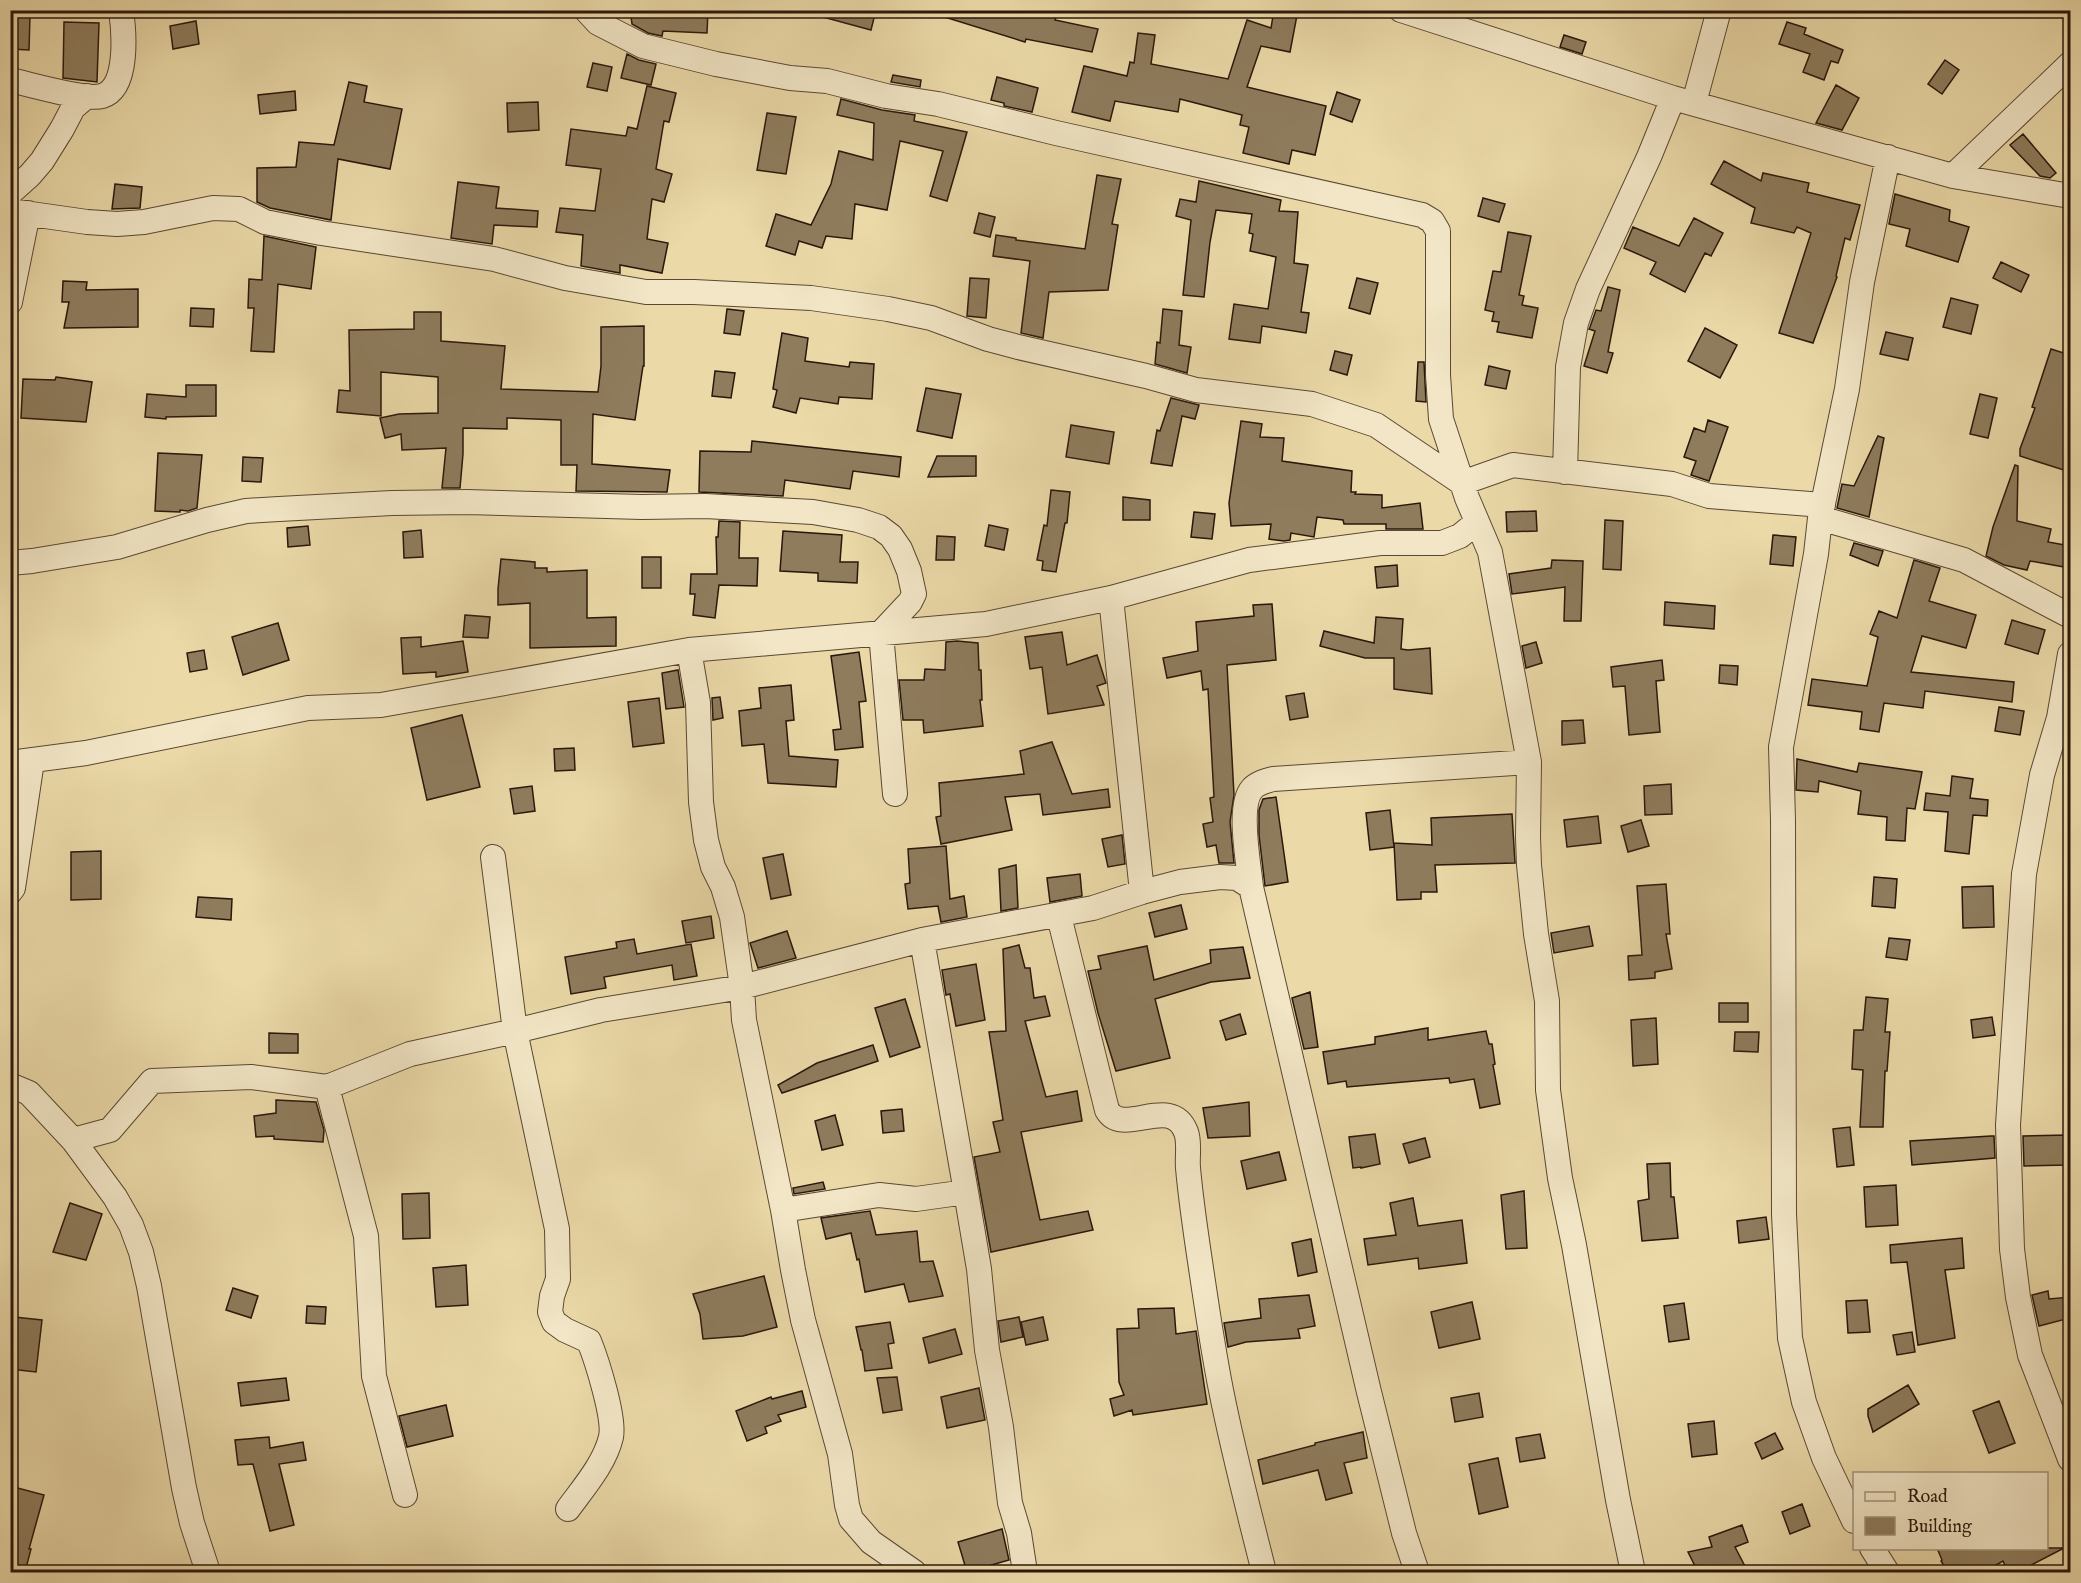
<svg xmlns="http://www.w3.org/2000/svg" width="2081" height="1583" font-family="'IM FELL English',serif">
<rect width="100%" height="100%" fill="#ebd9a8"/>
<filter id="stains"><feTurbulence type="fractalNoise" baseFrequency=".00333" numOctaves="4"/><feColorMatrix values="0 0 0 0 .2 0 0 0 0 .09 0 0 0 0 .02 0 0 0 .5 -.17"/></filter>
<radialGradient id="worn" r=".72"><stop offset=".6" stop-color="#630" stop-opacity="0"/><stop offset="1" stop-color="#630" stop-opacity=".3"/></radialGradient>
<path fill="#8e7c5d" stroke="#2a170c" stroke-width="1.5" d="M630,10H708L707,33L663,31L662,36L648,33L632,24Z
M820,10H876L871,30L819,16Z
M939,10H1058L1055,20L1098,29L1092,52L1026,39L1025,42L938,15Z
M1274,10H1298L1290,52L1261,46L1247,87L1326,106L1315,155L1292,150L1289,164L1243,153L1249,127L1240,125L1242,115L1180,99L1178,112L1115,101L1110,121L1072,112L1084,66L1127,76L1130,62L1134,63L1138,33L1155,35L1151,64L1228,79L1247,20L1271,28Z
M10,15L30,16L29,50L10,49Z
M196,21L199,44L173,49L170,26Z
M64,22L99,23L97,82L63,78Z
M1787,22L1806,28L1804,34L1843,50L1838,63L1831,61L1824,80L1803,72L1810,54L1779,44Z
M1564,35L1586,42L1582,54L1560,47Z
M627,54L639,60L656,64L651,85L621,78Z
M1945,60L1959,70L1942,94L1928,84Z
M593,63L612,67L607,91L587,87Z
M893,75L921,80L920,87L891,82Z
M997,77L1038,88L1032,112L1004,106V103L991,100Z
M349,82L367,86L364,102L402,109L390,169L338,159L331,220L270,208L257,202V168L296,167L299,142L334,145Z
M1836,85L1859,98L1842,130L1816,123Z
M647,86L676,93L669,122L664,121L656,169L672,174L664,202L652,199L647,239L668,243L662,273L620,265V273L581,266L583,235L556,232L560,208L595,211L601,169L566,165L571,129L626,136L628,127L637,129Z
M295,91L296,110L260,114L258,95Z
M1337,92L1360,100L1352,122L1330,114Z
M841,99L882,110L915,115L914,121L967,132L947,201L930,196L943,151L900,141L887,210L855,204L852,239L826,236L822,248L799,241L795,255L766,246L776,214L811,225L831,184L839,151L873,160L874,123L837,115Z
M538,102L539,130L508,132L507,103Z
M767,113L796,117L786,174L757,170Z
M2023,134L2056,173L2050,178L2040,176L2010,145Z
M1724,161L1761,181L1763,173L1809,183L1807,192L1860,205L1850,240L1845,238L1836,276L1837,277L1813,343L1779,333L1811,233L1797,227L1794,233L1751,223L1755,208L1711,184Z
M1097,175L1121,179L1112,224L1118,225L1108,290L1049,292L1043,338L1021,333L1030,261L993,256L996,235L1016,238V240L1085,249Z
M1199,181L1281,200L1279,211L1298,212L1294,263L1308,265L1301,312L1309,313L1306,333L1262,326L1260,343L1229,339L1234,304L1268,309L1276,257L1250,251L1253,234L1249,233L1252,214L1216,210L1210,242L1204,297L1183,295L1191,220L1176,216L1180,199L1196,202Z
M458,182L499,187L496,208L538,211L537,227L494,225L492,244L451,238Z
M115,184L142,187L140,208L112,209Z
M1895,194L1950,210L1949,221L1969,227L1958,262L1906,246L1910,229L1889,224Z
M1483,198L1505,204L1499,222L1478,216Z
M979,213L995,217L990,237L974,233Z
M1694,218L1723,233L1711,256L1705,253L1685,292L1650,274L1656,262L1624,248L1633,227L1679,246Z
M1508,232L1531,236L1519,295L1524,296L1522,305L1538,308L1532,338L1497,332L1499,322L1492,321L1494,312L1485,310L1493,271L1501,272Z
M264,236L316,247L311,289L278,284L274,352L251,351L254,308H248L249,279L262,280Z
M2001,262L2029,275L2021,292L1993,278Z
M970,278L989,279L986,318L967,316Z
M1357,278L1378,283L1370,314L1349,308Z
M63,281L87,282L86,290L138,289V327L64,328L69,302H62Z
M1608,287L1620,290L1608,352L1613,353L1607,373L1584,366L1595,331L1589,329L1590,327L1596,310L1601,311Z
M1951,298L1978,305L1971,334L1943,327Z
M191,308L214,309L213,327L190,326Z
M727,309L744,311L740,335L724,333Z
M1163,309L1182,311L1179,345L1191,347L1187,373L1155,364L1157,342L1160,343Z
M414,312H441V341L505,346L501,389L598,392L601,366V327L644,326V366H643L635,420L593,414L592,464L670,470L667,492L576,491L577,465H561V420L507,418V429L463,428V454L460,488H442L446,448L402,450L401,434L385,438L380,418L399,414L438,413V377L381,372V416L337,412L339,390L350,391L349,330L414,329Z
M1705,328L1737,345L1720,378L1688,361Z
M1886,332L1913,338L1908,360L1880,354Z
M782,333L808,338L805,361L849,367L850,362L874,364L872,399L839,397L838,404L800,398L796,413L773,407L777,390L773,389Z
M2051,349L2070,355V472L2020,456V449L2035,408L2032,407Z
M1335,351L1352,355L1347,375L1330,370Z
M1418,362H1424L1426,402L1416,401Z
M1489,366L1510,371L1506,389L1485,385Z
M715,371L735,373L731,398L712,396Z
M56,377L92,382L86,422L21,418L23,379L55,380Z
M186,385H216V416L166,417V419L145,417L147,394L186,397Z
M926,388L961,394L952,438L917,431Z
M1980,394L1997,398L1988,438L1970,434Z
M1171,398L1199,405L1195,419L1182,416L1172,466L1151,463L1157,430L1160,431Z
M1708,420L1728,427L1709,481L1691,475L1696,461L1684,457L1694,428L1705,432Z
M1241,421L1262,424L1260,437L1284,438L1282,461L1352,471L1351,492H1356L1355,494L1382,495V508L1420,503L1423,529H1386V524H1344L1343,520L1317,517L1314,537L1291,533L1290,540L1284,541L1269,539L1271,524L1231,526L1229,503Z
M1071,425L1114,432L1109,464L1066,457Z
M1878,436L1884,438L1869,517L1837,508L1842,484L1854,486Z
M752,441L901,457L899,477L853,471L850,489L785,480L783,496L699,492L700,451L751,452Z
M158,453L202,455L197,508L188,511L180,510V512L155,511Z
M937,456H976V476L928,477Z
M243,457L263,458L261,482L242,481Z
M2015,465L2018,466L2017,521L2051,529L2048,542L2070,546V568L2030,561L2027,570L2004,565L1986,556L1993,527Z
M1051,490L1070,492L1067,523H1065L1056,572L1042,570L1043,561L1037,560L1044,525L1047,526Z
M1123,497L1150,500V520H1123Z
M1536,511L1537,531L1507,532L1506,512Z
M1194,512L1215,514L1212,539L1191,537Z
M1605,520L1623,521L1621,570L1603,569Z
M719,521L740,522L739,558H758L757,586L719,585L715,618L693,615L695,594H690L691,574H717L716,537H718Z
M989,525L1008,529L1004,550L985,546Z
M308,526L310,545L288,547L287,528Z
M421,530L423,557L404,558L403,532Z
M783,531L842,535L840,562H858L857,583L818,581V573L780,571Z
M1773,535L1796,537L1793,566L1770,564Z
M937,536L955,537L954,560H936Z
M1854,543L1883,551L1878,566L1850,555Z
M642,557H661V588H642Z
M501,559L535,562V568H547V572L587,570V618L616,617V646L530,648V603L498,605V589Z
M1552,560L1583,561L1581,621H1564L1565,587L1512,594L1509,574L1551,568Z
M1914,560L1940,568L1929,601L1976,615L1966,648L1922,636L1911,672L2014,682L2012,702L1925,691L1923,708L1884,703L1879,732L1860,729L1862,712L1808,705L1812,679L1867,686L1878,637L1870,634L1879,611L1897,618Z
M1397,565L1398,586L1377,588L1375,567Z
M1665,602L1715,606L1714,629L1664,625Z
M1272,604L1276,660L1227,665L1234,795L1230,822L1234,863H1219L1216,845L1207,847L1203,824L1213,822L1210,798L1214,797L1208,689L1203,690L1201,671L1167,678L1163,658L1198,651L1196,622L1254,616L1253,605Z
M465,615L490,617L488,638L463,637Z
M1376,617L1403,619L1401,649L1408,650L1430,648L1432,694L1394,689V658H1365L1320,646L1324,631L1374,643Z
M2012,620L2045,630L2038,654L2005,644Z
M278,623L289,660L243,675L232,637Z
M1062,632L1067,665L1097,655L1105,680L1106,683L1097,686L1104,705L1048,714L1042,667L1030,669L1025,637Z
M421,637V647L463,641L468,672L436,677V672L403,674L401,638Z
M957,641L978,643L979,670H981L982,700H980L983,726L924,733L923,720H903L899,680H924L925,669L945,670L946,642Z
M1536,642L1542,663L1526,668L1522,646Z
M204,650L207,669L190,672L187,653Z
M859,652L866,701L859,702L863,747L835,750L833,730L841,729L831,656Z
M1662,660L1664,680L1656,681L1660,732L1629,735L1625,686L1613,687L1611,667Z
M1720,665L1738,666L1737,685L1719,683Z
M678,670L684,707L666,709L662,673Z
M791,685L794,720L786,721L789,756L838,760L836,787L768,783L764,744L742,746L739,711L761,708L759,688Z
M1304,693L1308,717L1290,720L1286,696Z
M720,697L723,718L713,720L712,698Z
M659,698L664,743L633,747L628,702Z
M1999,707L2024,711L2020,735L1995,731Z
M462,715L480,787L427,800L411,728Z
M1583,720L1585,743L1562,745V721Z
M1052,742L1072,794L1108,789L1110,807L1043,815L1040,794L1005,797L1012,830L941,844L936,817L941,816L939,783L1024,774L1020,751Z
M574,748L575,770L555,771L554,749Z
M1797,759L1857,772L1859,763L1922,772L1915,809L1907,808L1905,841L1886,840L1887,817L1858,814L1861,791L1819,781L1818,792L1796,790Z
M1952,776L1973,779L1970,798L1988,800L1987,816L1973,815L1969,854L1945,851L1948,812L1924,810L1926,793L1950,796Z
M1671,784L1672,814L1645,815L1644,786Z
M532,786L535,811L514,814L510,789Z
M1276,797L1288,882L1265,886L1259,835V810L1263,799Z
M1390,810L1394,847L1370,850L1366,813Z
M1512,814L1515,863L1435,865L1437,892H1421V899L1397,900L1394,843L1432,845L1431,818Z
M1598,816L1601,843L1567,847L1564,820Z
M1641,820L1649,846L1628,852L1621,826Z
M1122,835L1125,864L1108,867L1102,839Z
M946,846L950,899L964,896L967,917L941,922L938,906L908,909L905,884L910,883L908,849Z
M101,851V899L71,900V852Z
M783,854L791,895L771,899L763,858Z
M1016,865L1018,908L1001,911L999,869Z
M1080,874L1082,896L1050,902L1047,878Z
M1874,877L1897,879L1895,908L1872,906Z
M1666,884L1670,934H1666L1672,969L1655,972V978L1629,980L1628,956L1642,955L1637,886Z
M1993,886L1994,927L1963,928L1962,887Z
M198,897L232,899L231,920L196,917Z
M1181,905L1187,929L1155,937L1149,913Z
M711,916L714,938L686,943L682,921Z
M1589,926L1593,946L1554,953L1551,933Z
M787,931L796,958L758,968L750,943Z
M1889,938L1910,940L1907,960L1886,957Z
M634,939L637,954L691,944L697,976L674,980L672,965L604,977L606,988L571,994L565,957L617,948L616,942Z
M1019,945L1025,968H1030L1034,998L1045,996L1050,1016L1025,1021L1046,1097L1077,1091L1082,1121L1021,1132L1040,1220L1088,1211L1093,1230L991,1252L974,1157L1000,1152L993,1122L1003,1120L989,1032L1006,1031L1003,949Z
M1147,946L1154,980L1211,963L1210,950L1243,947L1250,978L1211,982L1155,999L1170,1058L1116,1071L1098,1013L1088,971L1101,969L1098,956Z
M976,964L985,1020L956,1026L950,994L946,995L942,970Z
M1310,992L1318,1047L1304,1049L1292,998Z
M1866,997L1888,999L1885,1032H1890L1887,1071H1885L1883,1127H1860L1863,1070L1852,1069L1854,1030H1863Z
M905,999L920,1047L890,1057L875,1008Z
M1719,1003H1748V1022H1719Z
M1240,1014L1246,1034L1226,1040L1220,1021Z
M1992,1017L1995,1035L1973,1038L1971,1020Z
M1656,1018L1658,1064L1633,1066L1631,1020Z
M1428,1028V1040L1486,1031L1489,1044H1492L1495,1064L1493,1065L1500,1104L1480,1108L1474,1079L1450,1083L1449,1078L1347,1087L1346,1081L1328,1084L1323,1052L1375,1044V1037Z
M1735,1032H1759L1758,1052L1734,1051Z
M269,1033L298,1034V1053H269Z
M873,1045L878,1061L782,1093L778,1085L817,1063Z
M276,1100L316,1102L324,1130L323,1142L274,1139V1136L256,1137L254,1116L276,1113Z
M1249,1102L1250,1136L1208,1138L1203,1108Z
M902,1109L904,1131L883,1133L881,1111Z
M835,1115L843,1145L822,1150L815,1121Z
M1850,1127L1854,1165L1837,1167L1833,1129Z
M1375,1134L1380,1164L1361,1168V1167L1353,1168L1349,1137Z
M2068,1135V1165L2024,1166L2023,1136Z
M1991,1136H1994L1995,1158L1912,1165L1910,1141Z
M1425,1138L1430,1157L1409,1163L1403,1144Z
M1279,1152L1286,1180L1247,1189L1241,1161Z
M1670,1163L1671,1197H1674L1678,1238L1642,1241L1638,1201L1649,1199L1647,1164Z
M823,1182L825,1189L794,1194L793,1188Z
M1896,1185L1898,1225L1866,1227L1864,1187Z
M1524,1191L1527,1248L1506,1249L1501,1195Z
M429,1193L430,1238L403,1239L402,1194Z
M1413,1198L1418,1226L1462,1220L1467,1263L1419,1269L1418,1258L1368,1265L1364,1239L1396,1235L1390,1203Z
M70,1203L102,1214L86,1260L53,1252Z
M870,1211L876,1235L917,1231L920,1262L933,1261L943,1296L909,1302L904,1284L865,1292L859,1259L857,1260L851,1233L826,1239L821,1218Z
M1766,1217L1769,1239L1739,1243L1737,1221Z
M1962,1238L1964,1268L1945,1270L1955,1338L1918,1345L1907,1262L1891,1263L1890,1245Z
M1311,1239L1317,1272L1298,1276L1292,1243Z
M466,1265L468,1305L436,1307L433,1268Z
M764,1276L777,1327L743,1336L703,1339L700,1314L693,1294Z
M233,1288L258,1296L251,1318L226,1310Z
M2048,1291L2049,1299L2070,1297V1318L2039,1326L2032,1295Z
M1309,1295L1315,1326L1298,1329L1300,1338L1246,1342L1228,1347L1224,1323L1261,1318L1259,1299Z
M1867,1300L1870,1332L1848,1333L1846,1301Z
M1472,1302L1480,1339L1439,1348L1431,1312Z
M1684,1303L1689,1339L1669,1342L1664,1306Z
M307,1306L326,1307L325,1324L306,1323Z
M1174,1308L1176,1334L1196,1331L1207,1404L1133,1415L1132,1410L1114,1416L1110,1399L1124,1395L1119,1382L1117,1329L1139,1328L1138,1309Z
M14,1317L42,1320L36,1372L10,1369Z
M1019,1317L1023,1337L1001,1342L998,1321Z
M1043,1317L1048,1340L1026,1345L1021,1322Z
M890,1322L894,1343L888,1344L892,1368L865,1371L862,1350H861L856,1327Z
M955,1329L962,1354L929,1363L923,1338Z
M1912,1332L1915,1352L1897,1355L1893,1335Z
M897,1377L902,1410L883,1413L877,1378Z
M286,1378L289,1400L241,1406L238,1383Z
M1908,1385L1919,1404L1873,1432L1868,1416V1409Z
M979,1388L985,1420L947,1428L941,1397Z
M802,1391L806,1407L778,1415L781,1421L765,1427L767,1433L747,1441L736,1411L771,1397L772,1399Z
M1479,1393L1483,1417L1455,1422L1451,1398Z
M1999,1401L2015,1443L1989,1453L1973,1411Z
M446,1405L453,1436L407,1447L399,1416Z
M1714,1421L1717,1454L1692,1457L1688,1424Z
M1363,1432L1367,1458L1344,1463L1352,1493L1326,1500L1318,1470L1263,1484L1258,1460L1315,1445V1443Z
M1775,1433L1783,1449L1762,1459L1755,1443Z
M1540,1434L1545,1458L1520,1462L1516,1438Z
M269,1437L270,1448L303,1442L306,1460L279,1464L294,1525L270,1531L253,1464L238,1465L235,1440Z
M1498,1458L1508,1507L1479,1514L1469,1464Z
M10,1486L44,1495L29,1549H31L25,1572H10Z
M1802,1504L1810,1526L1790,1534L1782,1512Z
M1742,1525L1748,1542L1735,1547L1748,1572H1698L1688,1552L1712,1547L1709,1537Z
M1002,1529L1009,1560L967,1572L958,1542Z
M1937,1548H2064L2018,1572H2008L2003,1561L1984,1572H1948L1941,1561L1942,1560Z"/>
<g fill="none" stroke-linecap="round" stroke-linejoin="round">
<defs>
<path id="minor" d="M586,10L598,23L643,46L716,64L790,78L827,81L886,96L938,104L1056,133L1422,215L1432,221L1438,231V375L1441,419L1467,498L1490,552L1529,762L1528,837L1529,865L1536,934L1547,1001L1548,1090L1560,1178L1574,1245L1618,1500L1633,1572
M1401,10L1673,98L1953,176L2070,196
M10,80C29,84 86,101 102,96C129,88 124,31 121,10
M1694,103L1719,10
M1953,176L2070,64
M10,193L30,175L42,161L62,129L73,108L87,96
M10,211L87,222L117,224L144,222L213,208L239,209L265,222L321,233L494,259L565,278L646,292H694L811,298L888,309L931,318L988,339L1018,347L1146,376L1196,390L1312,404L1376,425L1462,483L1513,465L1672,484L1709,496L1823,505
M10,302L28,213
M1565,472L1568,367L1576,323L1588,289L1649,157L1673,98
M1820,518L1964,560L2070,616
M10,563L32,561L117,547L207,520L246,511L279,509L392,503L467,502L642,507L705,506L813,512L858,520L879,527L891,536L900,549L909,571L914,594L910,602L881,633L895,794
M1111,598L1142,892
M689,650L698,703L701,802L706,840L713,867L723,887L732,917L742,987L744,1020L783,1210L793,1270L803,1320L840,1454L847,1505L851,1519L871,1542L914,1572
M2070,654L2059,718L2042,775L2024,874L2008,1125L2012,1249L2018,1297L2030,1355L2070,1459
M10,763L86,753L308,708L381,705L689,650L986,624L1111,598L1249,560L1380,543H1442L1460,536L1477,522
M493,857L515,1031L557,1229L558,1279L552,1296L550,1312L554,1322L565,1330L589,1341C597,1361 615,1418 611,1437C605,1463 584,1487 568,1509
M10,892L13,888L32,761
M1059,916L1107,1110C1123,1138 1171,1093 1186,1132C1190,1142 1187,1157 1188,1168C1191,1201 1196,1235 1201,1268C1207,1309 1213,1350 1221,1390C1233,1451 1249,1512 1264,1572
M922,940L966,1192
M10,1085L29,1093L73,1140L115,1197L131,1225L141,1252L149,1286L184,1488L192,1523L208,1572
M327,1087L366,1236L374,1376L405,1495
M73,1140L110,1130L152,1081L251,1077L327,1087L410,1054L515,1031L601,1010L742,987L922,940L1093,908L1142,892L1180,882L1220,877L1237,878L1251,887
M783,1210L879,1195L916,1199L966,1192L979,1269L987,1350L1001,1427L1010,1503L1019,1533L1025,1572
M1854,1521L1824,1458L1804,1402L1790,1338L1784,1214L1783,820L1781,747L1816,554L1820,518L1847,389L1862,282L1888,157
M1872,1548L1887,1572
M1417,1572L1404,1533L1369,1392L1251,887C1249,865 1237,806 1252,789C1257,783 1266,781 1273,779L1529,762"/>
</defs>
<use href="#minor" stroke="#5a4833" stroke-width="26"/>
<use href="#minor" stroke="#f2e6c6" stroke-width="24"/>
</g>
<rect width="2081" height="1583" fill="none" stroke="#ebd9a8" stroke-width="36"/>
<rect x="12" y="12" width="2057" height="1559" fill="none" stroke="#2a170c" stroke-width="3"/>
<rect x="18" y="18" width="2045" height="1547" fill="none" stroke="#2a170c" stroke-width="1.5"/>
<rect x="1853" y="1472" width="195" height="78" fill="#f2e6c6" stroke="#a2937c" stroke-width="1.5"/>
<rect x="1865" y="1492" width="30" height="9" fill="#f2e6c6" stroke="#a2937c" stroke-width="1.5"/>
<text x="1907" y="1502" font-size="18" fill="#2a170c">Road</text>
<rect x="1865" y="1517" width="30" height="18" fill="#8e7c5d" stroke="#a2937c" stroke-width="1.5"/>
<text x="1907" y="1532" font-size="18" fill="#2a170c">Building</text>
<rect width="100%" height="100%" filter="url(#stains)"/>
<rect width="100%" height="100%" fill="url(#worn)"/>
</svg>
